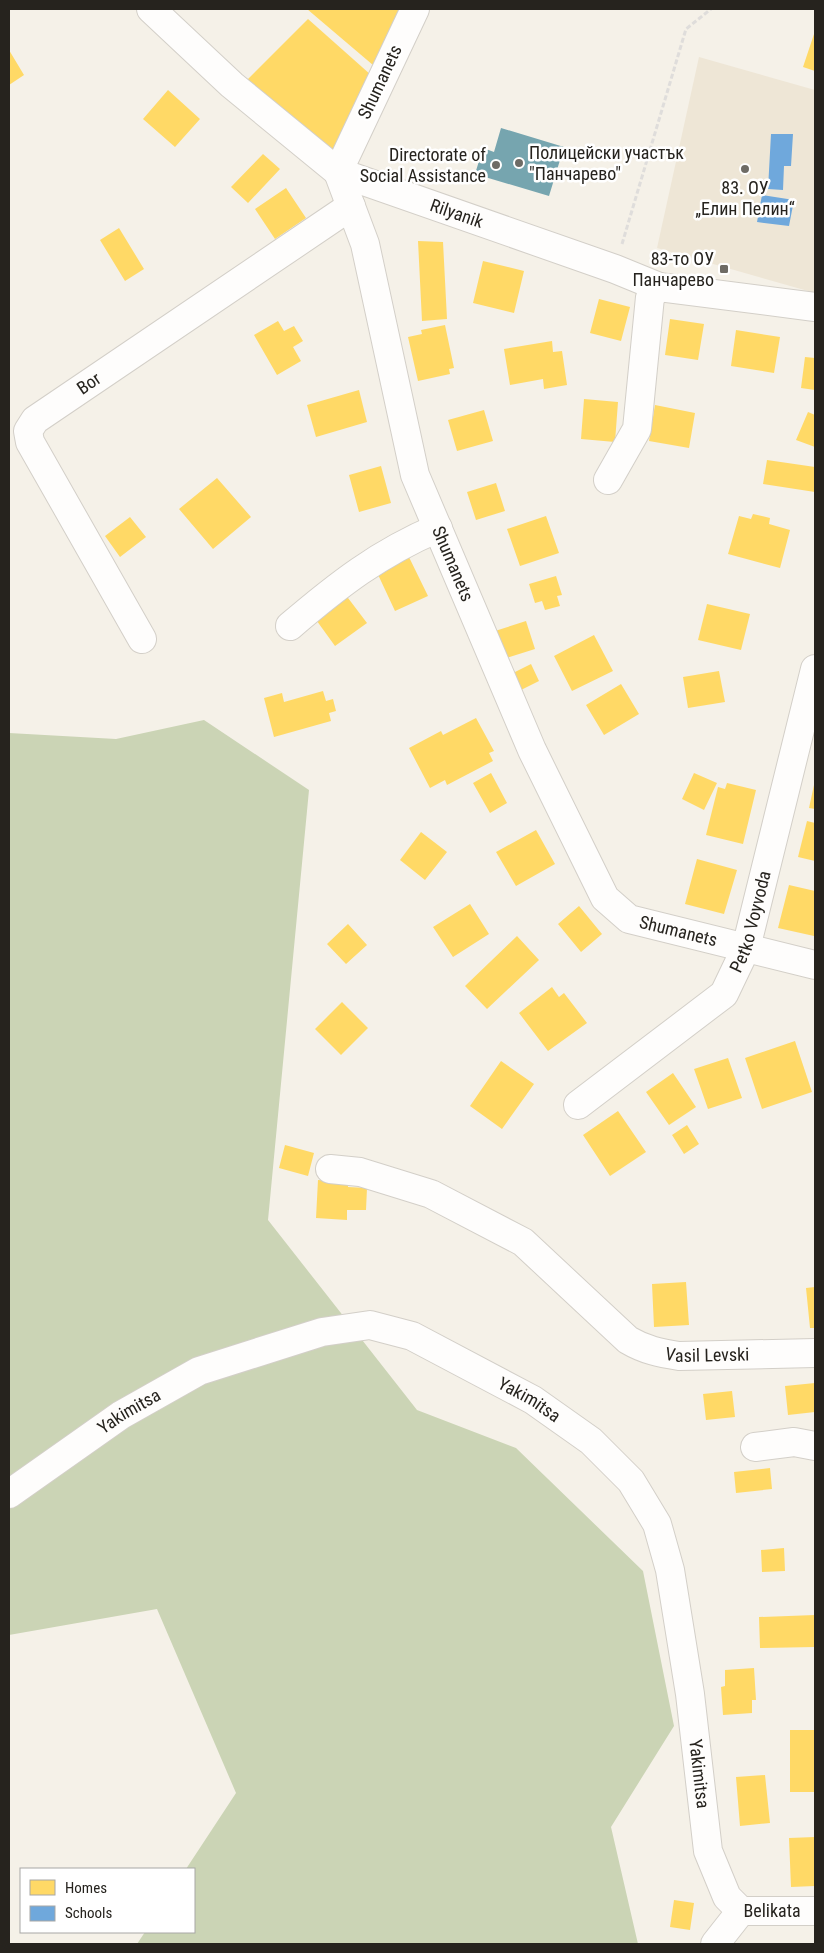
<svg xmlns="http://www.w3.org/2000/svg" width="824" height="1953" font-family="'Roboto Condensed',sans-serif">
<rect width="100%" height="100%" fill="#f5f1e8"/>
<path fill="#eee6d6" d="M699,57L815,90V293L657,248Z"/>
<path fill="#cbd4b5" d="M204,720L309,790L268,1220L417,1410L516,1448L643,1571L674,1726L611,1827L638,1944H137L145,1932H194V1869H186L236,1793L157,1609L9,1635V733L116,739Z"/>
<path fill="#ffd966" d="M307,9H408L380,71Z
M308,19L371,75L330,160L242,85Z
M815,31V71L803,67Z
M9,50L24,75L9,85Z
M168,90L200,119L175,147L143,119Z
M263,154L280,169L248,203L231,187Z
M286,188L306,218L275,239L255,209Z
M119,228L144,269L125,281L100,240Z
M418,241L443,242L447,319L422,321Z
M483,261L524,271L514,313L473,303Z
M599,299L630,307L621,341L590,333Z
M670,319L704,324L698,360L665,355Z
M278,321L284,331L294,326L303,341L293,347L301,361L277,375L254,335Z
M445,325L454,368L449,369L450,374L418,381L408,337L422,334L421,330Z
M736,330L780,337L774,373L731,366Z
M552,341L553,352L562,351L567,385L544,389L543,379L510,385L504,349Z
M805,357L815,358V390L801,388Z
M359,390L367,422L316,437L307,405Z
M584,399L618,402L615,442L581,439Z
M655,405L695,413L689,448L649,441Z
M484,410L493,441L457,451L448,420Z
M808,412L815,415V447L796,440Z
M767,460L815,467V492L763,484Z
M381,466L391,503L359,512L349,475Z
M217,478L251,517L213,549L179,509Z
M496,483L505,511L476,520L467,492Z
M753,514L770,518L769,524L790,530L780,568L728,554L739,516L751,519Z
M546,516L559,553L520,566L507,529Z
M130,517L146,537L120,557L105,536Z
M406,551L428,596L395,611L374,566Z
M556,576L562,595L557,596L560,606L545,610L542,601L535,603L529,584Z
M345,594L367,623L335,646L314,617Z
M707,604L750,614L741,650L698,640Z
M526,621L535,649L503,659L495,631Z
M594,635L613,671L572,691L554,656Z
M531,664L539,681L515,693L507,676Z
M719,671L725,702L688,708L683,677Z
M621,684L639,714L604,735L586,705Z
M323,691L326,701L333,699L336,711L329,713L331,721L274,737L264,698L282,693L284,702Z
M476,718L494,751L489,753L493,761L447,785L445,780L430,788L409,748L441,731L443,735Z
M491,773L507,803L490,813L473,783Z
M694,773L717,783L704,810L682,799Z
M727,783L756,790L743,844L706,835L718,787L725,789Z
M814,785H815V809L809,808Z
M807,821L815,823V861L798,857Z
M536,830L555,864L516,886L496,852Z
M421,832L447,852L425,880L400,860Z
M697,859L737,870L724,914L685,904Z
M789,885L815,891L814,936L778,928Z
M470,904L489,934L453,957L433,927Z
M579,906L602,934L581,952L558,924Z
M348,924L367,945L346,964L327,944Z
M517,936L539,960L487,1009L465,986Z
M552,987L559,997L564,993L587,1023L548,1051L519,1013Z
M342,1002L368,1028L341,1055L315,1029Z
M795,1041L812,1092L762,1109L745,1058Z
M728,1058L742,1098L708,1109L694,1069Z
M501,1061L534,1084L502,1129L470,1106Z
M673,1073L696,1107L669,1125L646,1092Z
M618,1111L646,1152L610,1176L583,1135Z
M687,1125L699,1144L684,1154L672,1135Z
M285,1145L314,1153L308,1176L279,1168Z
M318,1180L348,1182V1187L367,1188L366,1210H347V1220L316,1218Z
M686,1282L689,1325L654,1327L652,1284Z
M815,1287V1328H810L806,1288Z
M815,1383V1412L788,1415L785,1386Z
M732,1391L735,1417L706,1420L703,1394Z
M770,1468L772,1489L736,1493L734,1472Z
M784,1548L785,1571L762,1572L761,1550Z
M815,1615V1647L760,1648L759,1617Z
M754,1668L756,1700H752V1713L723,1715L721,1687L725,1686V1670Z
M790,1730H815V1792H790Z
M765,1775L770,1823L740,1826L736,1777Z
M815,1837V1886L791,1887L789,1838Z
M674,1900L694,1903L690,1930L670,1927Z"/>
<path fill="#6fa8dc" d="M771,134H793L791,166H784L783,190L768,189Z
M762,195L794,200L789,226L757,222Z"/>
<path fill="#76a5af" d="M501,128L564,147L549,196L475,174L483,148L494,152Z"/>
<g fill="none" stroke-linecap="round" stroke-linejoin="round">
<defs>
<g id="minor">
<path id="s1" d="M151,9L232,85L338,172L615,269L659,287L815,307"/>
<path id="s2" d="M415,9L338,172L365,244L415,475L532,750L605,898L629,919L815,965"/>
<path d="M608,480L637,429L650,297L659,287"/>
<path d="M290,626C338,585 379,553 438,528"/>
<path id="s3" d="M142,639L30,442L28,431L35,420L351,206"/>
<path id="s4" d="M578,1105L724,994L746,948L815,669"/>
<path id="s5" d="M330,1169L360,1172L431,1194L523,1242L628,1340C645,1350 660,1353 679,1356L815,1353"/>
<path d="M755,1447L794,1442L815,1446"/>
<path id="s6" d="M9,1494L121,1415L199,1371L322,1332L370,1325L412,1336L533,1400L591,1441L631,1481L657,1524L670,1570L690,1694L708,1851L727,1897L741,1911"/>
<path id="s7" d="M741,1911H815"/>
<path d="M715,1944L741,1911"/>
</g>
</defs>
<use href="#minor" stroke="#d3cfc8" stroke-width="30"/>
<path stroke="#dfdddb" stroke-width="3" stroke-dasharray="5 2.5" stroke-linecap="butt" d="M622,244L686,29L711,9"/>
<use href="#minor" stroke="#fefdfc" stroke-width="28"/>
</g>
<g fill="#6e6b65" stroke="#fff" stroke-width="2">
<circle cx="519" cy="163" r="5"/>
<circle cx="496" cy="165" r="5"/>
<circle cx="745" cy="169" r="5"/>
<rect x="719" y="264" width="10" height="10" rx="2.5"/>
</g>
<g text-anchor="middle" stroke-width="5" stroke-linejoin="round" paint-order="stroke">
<g font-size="18" fill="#26231e" stroke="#fff">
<text transform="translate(380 82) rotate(-65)" y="6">Shumanets</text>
<text dy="6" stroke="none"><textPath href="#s1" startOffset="374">Rilyanik</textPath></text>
<text dy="6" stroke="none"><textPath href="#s3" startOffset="316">Bor</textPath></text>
<text dy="6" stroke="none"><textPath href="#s2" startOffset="590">Shumanets</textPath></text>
<text dy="6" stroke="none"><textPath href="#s4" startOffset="261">Petko Voyvoda</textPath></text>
<text dy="6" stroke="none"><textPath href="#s2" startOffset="1040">Shumanets</textPath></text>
<text dy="6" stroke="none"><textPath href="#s5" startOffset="434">Vasil Levski</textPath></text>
<text dy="6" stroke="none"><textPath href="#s6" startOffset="581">Yakimitsa</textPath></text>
<text dy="6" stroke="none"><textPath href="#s6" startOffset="146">Yakimitsa</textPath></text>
<text dy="6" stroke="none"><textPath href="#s6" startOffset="1016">Yakimitsa</textPath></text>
<text dy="6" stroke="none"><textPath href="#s7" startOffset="31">Belikata</textPath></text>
</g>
<g font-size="18" fill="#26231e" stroke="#fff" text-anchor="end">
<text x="529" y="159" text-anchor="start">Полицейски участък<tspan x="529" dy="21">"Панчарево"</tspan></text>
<text x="486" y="161">Directorate of<tspan x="486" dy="21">Social Assistance</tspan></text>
<text x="745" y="194" text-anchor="middle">83. ОУ<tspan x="745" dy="21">„Елин Пелин“</tspan></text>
<text x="714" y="265">83-то ОУ<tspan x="714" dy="21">Панчарево</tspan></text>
</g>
</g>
<rect width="824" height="1953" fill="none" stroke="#26231e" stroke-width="20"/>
<rect x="20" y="1868" width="175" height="65" fill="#ffffff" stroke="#a8a7a5"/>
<rect x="30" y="1880" width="25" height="15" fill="#ffd966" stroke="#a8a7a5"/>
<text x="65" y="1893" font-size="15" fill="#26231e">Homes</text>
<rect x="30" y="1906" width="25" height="15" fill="#6fa8dc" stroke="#a8a7a5"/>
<text x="65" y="1918" font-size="15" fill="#26231e">Schools</text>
</svg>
